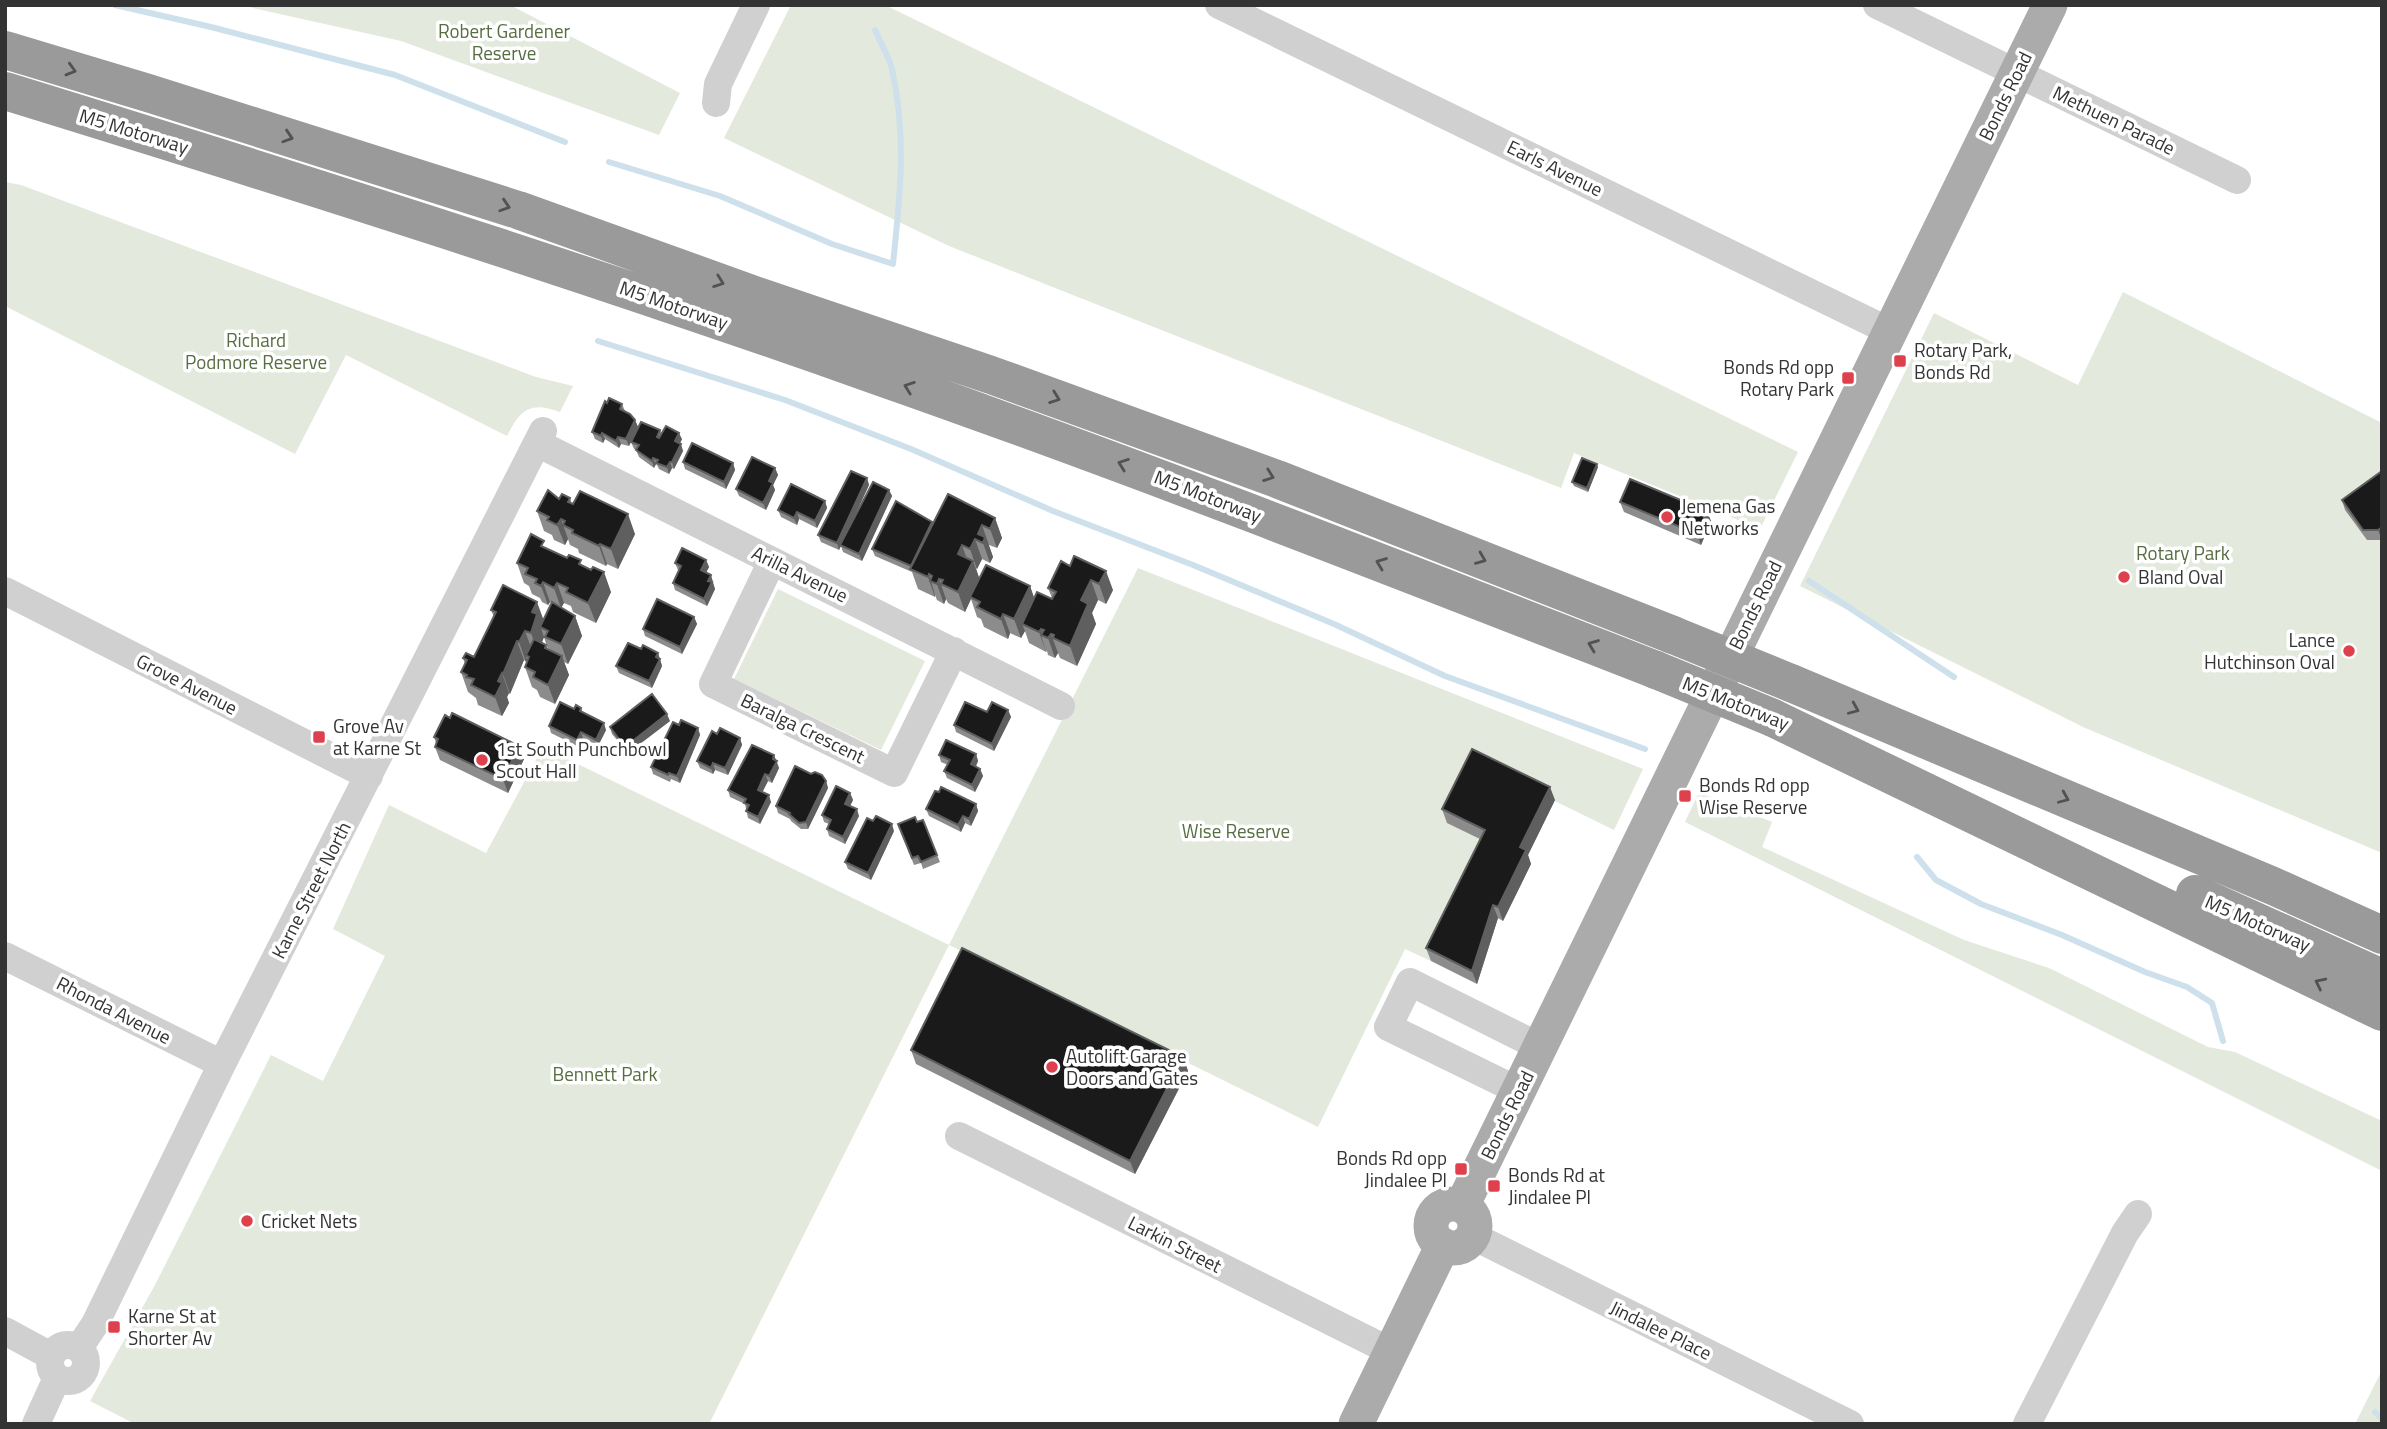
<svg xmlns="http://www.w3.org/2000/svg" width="2387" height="1429" font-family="'Titillium Web',sans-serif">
<rect width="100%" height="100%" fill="#fff"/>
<path fill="#e3e9dc" d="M240,5H510L680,93L659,135L401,41Z
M791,5H885L1798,452L1760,529L1574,453L1561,488L949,246L724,138Z
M5,182L21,185L536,377L573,386L560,412C531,401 520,409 507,436L346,355L295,454L5,306Z
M2123,292L2382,423V853L2083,727L1800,586L1934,313L2078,385Z
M1138,568L1643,769L1614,830L1477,763L1490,843L1431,961L1405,949L1318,1127L949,945L709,1424H135L90,1401L155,1285L271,1055L323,1081L385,956L333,929L389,805L486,853L543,747L949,945Z
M778,589L925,661L881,750L734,679Z
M1699,792L1772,822L1762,847L1964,940L2049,968L2208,1047L2235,1052L2382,1121V1171L1685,822Z
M2382,1370V1424H2355Z"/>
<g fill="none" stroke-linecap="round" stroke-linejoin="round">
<path stroke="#cde0eb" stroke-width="6" d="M115,5L211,27L395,75L565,142
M609,162L720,196L832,244L893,264C900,197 907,137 892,69C889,56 880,42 875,30
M598,341L785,400L911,449L1053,511L1193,565L1334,624L1445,676L1645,749
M1809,581L1954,677
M1917,857L1936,880L1981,904L2062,935L2145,972L2187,987L2212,1003L2223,1041
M2375,1412L2382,1419"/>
<path stroke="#d0d0d0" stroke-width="28" d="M1219,5L1891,332
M1877,5L2237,180
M716,103L718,84L756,5
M537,443L1061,706
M772,561L713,684L894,773L954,651
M5,591L369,776
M5,956L222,1064
M1519,1091L1388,1027L1410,982L1540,1047
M959,1136L1392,1352
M1473,1236L1850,1424
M5,1331L51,1356
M50 1363a18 18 0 1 1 36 0a18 18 0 1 1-36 0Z
M79,1348L95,1324L222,1064L543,431
M36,1424L57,1378
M2027,1424L2125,1233L2138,1214"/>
<path stroke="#ababab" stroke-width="35" d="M1431 1226a22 22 0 1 1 44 0a22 22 0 1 1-44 0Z
M1462,1206L2050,5
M1356,1424L1443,1245"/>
<path stroke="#9a9a9a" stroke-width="38" d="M5,50L148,93L518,210L763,298L991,375L1277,479L1673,635
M5,91C297,181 587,273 875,375C1138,467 1397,569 1656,670
M1791,683L2273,886L2382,935
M1773,718L2382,1012
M2195,894L2382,978"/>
<path stroke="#9a9a9a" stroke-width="38" d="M1673,635L1791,683
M1656,670L1773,718"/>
</g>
<path fill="#8c8c8c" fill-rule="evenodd" d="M607,403L622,404L625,411L635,420L638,427L629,446L621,444L619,448L605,439L603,443L595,439L592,432Z
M660,430L662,434L682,439L680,444L683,451L674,469L672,468L669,474L659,469L657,465L656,464L654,468L639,457L636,450L634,449L631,442Z
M683,462L733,463L735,470L726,489L685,469Z
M1598,467L1588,492L1574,486L1572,482Z
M775,468L778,475L773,485L775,490L766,510L739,496L736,489Z
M2382,471V540H2367L2345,510L2342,500Z
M867,478L869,485L849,528L889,490L892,496L862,561L843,552L841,546L839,550L821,542L818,535Z
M570,498L572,504L635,534L618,569L607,564L606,566L579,553L578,549L570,545L568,539L565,545L554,540L552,535L544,531L537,511L559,499Z
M825,501L827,508L817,528L799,519L797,525L781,517L778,510Z
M1620,502L1711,521L1701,545L1624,512Z
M995,518L1002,538L997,548L989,545V546L993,557L990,563L982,559L977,569L976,568L979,578L1030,586L1034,598H1052L1048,588L1061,561L1113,590L1106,604L1098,600L1092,613L1096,624L1077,666L1060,658L1058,653L1055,658L1048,655L1047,651L1046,652L1029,643L1025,631L1021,638L1010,633L1008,639L984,627L981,619L977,617L971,599L965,612L948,603L946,599L944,604L937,600L935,595V597L918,589L912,572L875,556L872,549L933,524Z
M547,549L583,566L611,592L596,623L573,612L571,606L564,603L561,608L575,616L582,636L568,664L564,662L569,675L555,704L540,697L537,690L532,687L525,667L528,661L527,660L526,662L524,660L510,694L509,693L507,697L509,703L502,716L478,705L476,698L468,692L461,672L465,664L463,658L474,657L494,617L491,610L544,621L552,603L550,602L548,605L542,602L540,598L532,594L529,586L524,583L517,563ZM544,637L547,647L550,650L548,649L546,645L542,642Z
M706,560L709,567L706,572L713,582L712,583L715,589L707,606L675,590L673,583L679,571L678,570L675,563Z
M694,617L697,624L682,654L645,636L643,629Z
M641,649L658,653L662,666L652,688L619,673L616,666Z
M581,708L583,713L606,730L598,746L583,739L579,747L551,733L549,726L574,709Z
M1008,710L1011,717L994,751L956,732L954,725L987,712Z
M670,721L628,753L612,734L610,727Z
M679,725L698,728L700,735L680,783L671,779L670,782L653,774L651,767Z
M717,734L740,738L742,745L728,775L715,770L713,774L700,768L697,761Z
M434,737L519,746L524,759L508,793L440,760L435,747L436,743Z
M976,754L978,761L976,767L980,769L983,776L975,792L947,778L944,771L948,765L941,762L939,755Z
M774,755L779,768L772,783L768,781L762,792L771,802L760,824L748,818L745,804L730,797L728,790Z
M826,781L828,788L808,829H801L791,821L790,819L778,813L776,806Z
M850,793L853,800L850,806L859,816L845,844L829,836L827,829L829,824L824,822L822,815Z
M1555,800L1528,855L1531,864L1503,921L1498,918L1477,984L1431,961L1426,948L1480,839L1447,823L1442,809Z
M976,804L978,811L971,826L965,823L961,832L929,816L926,809Z
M923,820L940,862L923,869L921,863L914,865L898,824L917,822Z
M894,831L871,880L848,869L845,862Z
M911,1050L1183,1057L1188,1071L1135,1174L916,1064Z"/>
<path fill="#5f5f5f" d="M635,420L638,427L629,446L626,439Z
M602,433L605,439L603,443L601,436Z
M679,433L682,439L677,448L675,441Z
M618,437L621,444L619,448L616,441Z
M681,444L683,451L674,469L672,462Z
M653,458L656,464L654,468L652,461Z
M670,462L672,468L669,474L667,467Z
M733,463L735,470L726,489L724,482Z
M1597,464L1598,467L1588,492L1587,488Z
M775,468L778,475L773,485L775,490L766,510L763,503L769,481Z
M867,478L869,485L839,550L837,543Z
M889,490L892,496L862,561L859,554Z
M825,501L827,508L817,528L815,521Z
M1707,511L1711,521L1701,545L1697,534Z
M797,512L799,519L797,525L794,518Z
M628,514L635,534L618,569L611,549Z
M995,518L1002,538L997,548L990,529Z
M561,519L568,539L565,545L557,525Z
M982,525L993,557L990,563L983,543L978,534Z
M2382,527V540L2378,530Z
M975,539L982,559L977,569L970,549Z
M600,544L607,564L606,566L599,546Z
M962,545L969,565L958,554Z
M706,560L709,567L704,577L701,570Z
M973,561L980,580L970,597L971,599L965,612L958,592Z
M1106,571L1113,590L1106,604L1099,584Z
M604,572L611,592L596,623L588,603Z
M929,574L935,595V597L928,577Z
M711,575L715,589L707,606L704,599L708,581Z
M939,579L946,599L944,604L937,584Z
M1091,580L1098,600L1092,613L1096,624L1077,666L1070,646L1081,600Z
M543,582L550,602L548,605L541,586Z
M557,583L564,603L561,608L554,588Z
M1030,586L1037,606L1022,624L1025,631L1021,638L1014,619Z
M537,602L544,621L541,628L544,637L538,653L531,633L532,612Z
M1003,614L1010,633L1008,639L1001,619Z
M575,616L582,636L568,664L561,644Z
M694,617L697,624L682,654L680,647Z
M1041,629L1043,636L1041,635L1046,652L1039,632Z
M525,631L532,650L526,655L527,660L526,662L519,642Z
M1051,634L1058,653L1055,658L1048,638Z
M517,641L524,660L510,694L503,674Z
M658,653L662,666L652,688L649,681Z
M562,656L569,675L555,704L548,685Z
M502,673L509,693L507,697L509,703L502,716L495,697L498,681Z
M1008,710L1011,717L994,751L992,744Z
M667,714L670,721L628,753L625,747Z
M604,723L606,730L598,746L596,740Z
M698,728L700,735L680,783L677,776Z
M581,732L583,739L579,747L577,740Z
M740,738L742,745L728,775L725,768Z
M519,746L524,759L508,793L503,779Z
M976,754L978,761L973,771L971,764Z
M774,755L779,768L772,783L769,776L773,759Z
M713,763L715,770L713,774L711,768Z
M980,769L983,776L975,792L972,785Z
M765,774L768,781L760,797L758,790Z
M826,781L828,788L808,829L806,822Z
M1550,787L1555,800L1528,855L1531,864L1503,921L1498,907L1520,847Z
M850,793L853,800L848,810L845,804Z
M769,795L771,802L760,824L758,817Z
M976,804L978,811L971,826L969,819Z
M857,809L859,816L845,844L843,837Z
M963,816L965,823L961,832L958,825Z
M892,824L894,831L871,880L868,873Z
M1493,905L1498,918L1477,984L1472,971Z
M1183,1057L1188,1071L1135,1174L1130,1161Z"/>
<path fill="#1a1a1a" stroke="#5f5f5f" stroke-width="2" d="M609,398L622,404L620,409L630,414L635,420L626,439L618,437L616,441L602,433L601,436L592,432L605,401L607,403Z
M641,422L660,430L657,437L659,438L666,426L679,433L675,441L681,444L672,462H670L667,467L656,463L658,460L653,458L652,461L636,450L639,445L631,442Z
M692,443L733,463L724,482L683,462Z
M752,457L775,468L769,481L773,483L763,503L736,489Z
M1582,458L1597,464L1587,488L1572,482Z
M851,471L867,478L837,543L818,535Z
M2382,471V527L2378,530H2363L2342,500Z
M1630,479L1707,511L1697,534L1620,502Z
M873,482L889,490L859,554L840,545Z
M791,484L825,501L815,521L797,512L794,518L778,510Z
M548,490L559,499L562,494L570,498L568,502L573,504L580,491L628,514L611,549L600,544L599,546L572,533L573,530L563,525L565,521L561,519L557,525L547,520L549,517L537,511Z
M948,494L995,518L990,529L982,525L978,534L985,537L983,543L975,539L970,549L962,545L958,554L973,561L958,592L941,584L943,580L939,579L937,584L930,581L932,576L929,574L928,577L910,569Z
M896,501L932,522L911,566L872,549Z
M531,534L544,541L541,546L567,558L569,555L581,560L579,564L591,570L593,567L604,572L588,603L566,592L568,588L557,583L554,588L543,582L541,586L535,583L537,579L525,574L528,568L517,563Z
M682,548L706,560L701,570L711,575L708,581L712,582L704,599L673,583L681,566L675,563Z
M1074,556L1106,571L1099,584L1091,580L1081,600L1088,604L1070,646L1053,638L1054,635L1051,634L1048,638L1041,635L1044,630L1041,629L1039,632L1022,624L1037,592L1052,599L1056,592L1048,588L1061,561L1070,566Z
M986,565L1030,586L1014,619L1003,614L1001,619L977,607L980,602L970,597Z
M503,585L537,602L532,612L537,614L531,633L525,631L519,642L517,641L503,674L502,673L498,681L502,683L495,697L471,685L474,679L466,677L467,675L461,672L467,660L463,658L466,653L474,657L496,612L491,610Z
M657,599L694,617L680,647L643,629Z
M552,602L575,616L561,644L545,637L548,631L540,627Z
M534,639L546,645L545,648L562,656L548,685L533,677L535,672L525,667L529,657L526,655Z
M628,643L641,649L643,645L658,653L656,657L660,659L649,681L616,666Z
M652,694L667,714L625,747L610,727Z
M560,702L574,709L576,705L581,708L580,711L604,723L596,740L581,732L577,740L549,726Z
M965,702L987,712L992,702L1008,710L992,744L954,725Z
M452,713L519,746L503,779L435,747L438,739L434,737L445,715L450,718Z
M681,720L698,728L677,776L669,773L668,775L651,767L673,722L679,725Z
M720,728L740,738L725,768L713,763L711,768L697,761L712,731L717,734Z
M946,740L976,754L971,764L980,769L972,785L944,771L950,760L939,755Z
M752,745L774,755L773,759L777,761L769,776L765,774L758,790L769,795L758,817L746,811L749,805L744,803L746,799L728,790Z
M1472,749L1550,787L1520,847L1526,850L1498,907L1493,905L1472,971L1426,948L1485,830L1442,809Z
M795,766L811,774L815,772L822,775L826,781L806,822L799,823L789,814L790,813L776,806Z
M836,786L850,793L845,804L857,809L843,837L827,829L831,820L822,815Z
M941,787L976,804L969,819L963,816L958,825L926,809L935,791L939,792Z
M876,816L892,824L868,873L845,862L867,818L873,821Z
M915,817L917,822L923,820L937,855L921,862L918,856L912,858L898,824Z
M962,948L1183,1057L1130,1161L911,1050Z"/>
<defs><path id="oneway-chevron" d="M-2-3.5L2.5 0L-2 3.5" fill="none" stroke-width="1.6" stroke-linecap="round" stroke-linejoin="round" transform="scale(1.75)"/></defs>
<g stroke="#525252">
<use href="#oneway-chevron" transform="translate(71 70) rotate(16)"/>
<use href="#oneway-chevron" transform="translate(288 137) rotate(18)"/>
<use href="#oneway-chevron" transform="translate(505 206) rotate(18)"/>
<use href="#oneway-chevron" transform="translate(719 282) rotate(20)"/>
<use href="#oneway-chevron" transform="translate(909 387) rotate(-160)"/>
<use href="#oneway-chevron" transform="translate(1055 398) rotate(20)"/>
<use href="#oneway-chevron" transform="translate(1123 464) rotate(-160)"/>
<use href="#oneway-chevron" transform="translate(1269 476) rotate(20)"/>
<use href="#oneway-chevron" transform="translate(1481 559) rotate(22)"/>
<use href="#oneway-chevron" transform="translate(1381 563) rotate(-159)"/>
<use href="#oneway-chevron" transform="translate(1593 645) rotate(-159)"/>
<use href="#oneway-chevron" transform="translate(1854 709) rotate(23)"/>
<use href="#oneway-chevron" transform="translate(2064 798) rotate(23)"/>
<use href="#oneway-chevron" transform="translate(2320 983) rotate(-154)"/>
</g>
<g fill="#df404d" stroke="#fff" stroke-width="2.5">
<rect x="1893" y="354" width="14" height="14" rx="3.5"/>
<rect x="1841" y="371" width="14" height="14" rx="3.5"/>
<circle cx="1667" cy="517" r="7"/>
<circle cx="2124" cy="577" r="7"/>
<circle cx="2349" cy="651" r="7"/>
<rect x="312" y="730" width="14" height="14" rx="3.5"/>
<circle cx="482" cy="760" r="7"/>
<rect x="1678" y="789" width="14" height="14" rx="3.5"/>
<circle cx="1052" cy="1067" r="7"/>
<rect x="1454" y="1162" width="14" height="14" rx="3.5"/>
<rect x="1487" y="1179" width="14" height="14" rx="3.5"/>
<circle cx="247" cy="1221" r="7"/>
<rect x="107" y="1320" width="14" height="14" rx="3.5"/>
</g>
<g text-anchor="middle" stroke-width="7" stroke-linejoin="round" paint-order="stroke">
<g font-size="19" fill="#566e41" stroke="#fff">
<text x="504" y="38">Robert Gardener<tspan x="504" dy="22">Reserve</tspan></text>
<text x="256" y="347">Richard<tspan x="256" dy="22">Podmore Reserve</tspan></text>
<text x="2183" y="560">Rotary Park</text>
<text x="1236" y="838">Wise Reserve</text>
<text x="605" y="1081">Bennett Park</text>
</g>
<g font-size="19" fill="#333" stroke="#fff">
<text transform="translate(2005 96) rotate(-64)" y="7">Bonds Road</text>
<text transform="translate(2114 120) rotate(26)" y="7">Methuen Parade</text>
<text transform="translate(134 131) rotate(17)" y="7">M5 Motorway</text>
<text transform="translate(1555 168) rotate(26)" y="7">Earls Avenue</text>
<text transform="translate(674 305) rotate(19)" y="7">M5 Motorway</text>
<text transform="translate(1208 496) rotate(21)" y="7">M5 Motorway</text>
<text transform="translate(800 574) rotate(26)" y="7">Arilla Avenue</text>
<text transform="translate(1755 605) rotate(-64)" y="7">Bonds Road</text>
<text transform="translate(187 684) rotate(27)" y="7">Grove Avenue</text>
<text transform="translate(1736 703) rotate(22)" y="7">M5 Motorway</text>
<text transform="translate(803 728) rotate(26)" y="7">Baralga Crescent</text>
<text transform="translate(311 890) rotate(-63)" y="7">Karne Street North</text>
<text transform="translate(2258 923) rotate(24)" y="7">M5 Motorway</text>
<text transform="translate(114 1010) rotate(27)" y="7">Rhonda Avenue</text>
<text transform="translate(1507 1115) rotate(-64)" y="7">Bonds Road</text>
<text transform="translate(1175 1244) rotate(27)" y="7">Larkin Street</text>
<text transform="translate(1661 1330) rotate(26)" y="7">Jindalee Place</text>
</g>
<g font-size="19" fill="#333" stroke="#fff" text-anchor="start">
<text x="1914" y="357">Rotary Park,<tspan x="1914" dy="22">Bonds Rd</tspan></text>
<text x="1834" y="374" text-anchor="end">Bonds Rd opp<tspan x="1834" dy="22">Rotary Park</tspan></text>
<text x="1681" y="513">Jemena Gas<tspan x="1681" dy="22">Networks</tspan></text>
<text x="2138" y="584">Bland Oval</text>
<text x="2335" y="647" text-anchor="end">Lance<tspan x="2335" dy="22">Hutchinson Oval</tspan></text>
<text x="333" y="733">Grove Av<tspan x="333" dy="22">at Karne St</tspan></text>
<text x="496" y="756">1st South Punchbowl<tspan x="496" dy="22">Scout Hall</tspan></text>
<text x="1699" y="792">Bonds Rd opp<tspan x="1699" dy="22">Wise Reserve</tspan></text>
<text x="1066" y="1063">Autolift Garage<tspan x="1066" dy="22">Doors and Gates</tspan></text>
<text x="1447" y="1165" text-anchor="end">Bonds Rd opp<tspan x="1447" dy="22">Jindalee Pl</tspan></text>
<text x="1508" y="1182">Bonds Rd at<tspan x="1508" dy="22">Jindalee Pl</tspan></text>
<text x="261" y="1228">Cricket Nets</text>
<text x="128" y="1323">Karne St at<tspan x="128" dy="22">Shorter Av</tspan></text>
</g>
</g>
<rect width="2387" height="1429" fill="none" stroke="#333333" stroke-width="14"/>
</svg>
